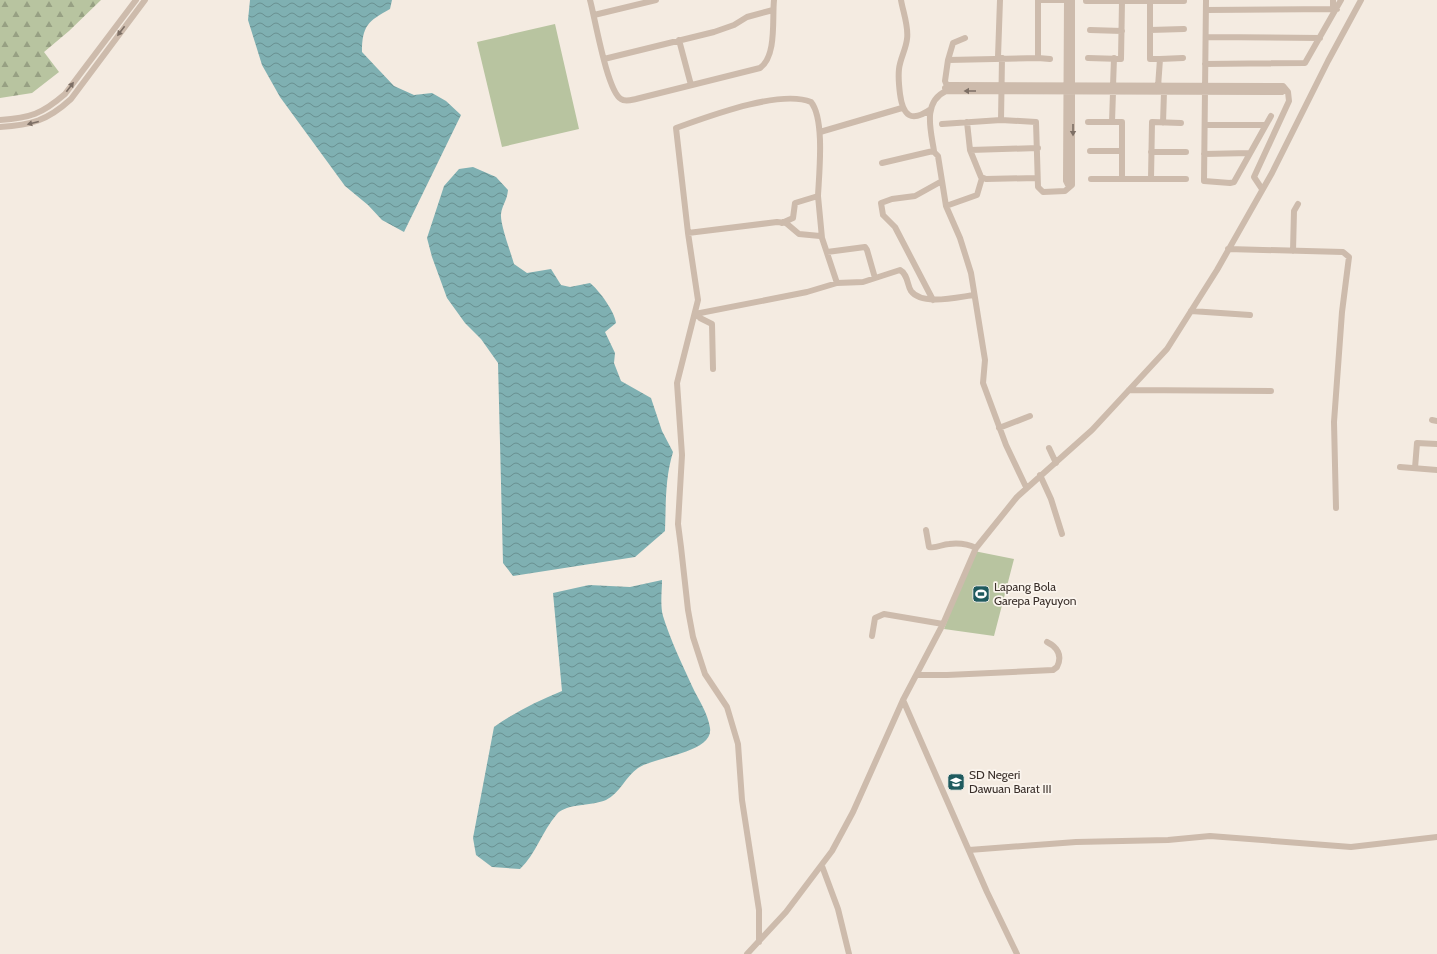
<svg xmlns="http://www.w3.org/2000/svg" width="1437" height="954" font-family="Cabin,sans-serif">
<defs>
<pattern id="forest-firs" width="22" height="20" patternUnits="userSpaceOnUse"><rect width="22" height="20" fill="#b8c4a0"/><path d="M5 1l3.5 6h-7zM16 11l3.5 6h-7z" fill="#97a083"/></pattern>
<pattern id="water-waves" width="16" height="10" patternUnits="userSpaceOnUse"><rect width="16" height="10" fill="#7fb0b2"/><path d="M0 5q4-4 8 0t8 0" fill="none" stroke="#699091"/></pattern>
</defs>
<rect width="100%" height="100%" fill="#f4ebe1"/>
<path fill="url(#forest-firs)" d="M0,0H101L69,31L44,52L59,72L32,93L0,98Z"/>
<path fill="#b8c4a0" d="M555,24L579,129L502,147L477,42Z
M974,551L1014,559L994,636L944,629Z"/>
<path fill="url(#water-waves)" d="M250,0H392L390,9C368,21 362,26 362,52L394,86L414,95L432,93L446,101L461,115L404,232L382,220L368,205L345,186L280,97L262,65L248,20Z
M473,167L496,177L508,190C507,201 502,205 501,214C500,224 511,253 514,264L527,273L551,269L561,285L570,287L590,283C599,290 615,312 616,323L605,332L615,353L614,363L621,381L651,398L662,431L673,452C665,478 666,504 665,531L635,557L513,576L503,563L498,363L481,339L465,323L447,298L432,257L427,238L444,186L459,169Z
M662,580C662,591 660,605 663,616C670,639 682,664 692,686C698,699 708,713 710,728C714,753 654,757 638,768C626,776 620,793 606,800C593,806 567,803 557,814C542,831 536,854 520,869L492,867L476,855L473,838L494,727C515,712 538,701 562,691L553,593L589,585L630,587Z"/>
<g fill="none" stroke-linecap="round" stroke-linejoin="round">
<path stroke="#cdbbac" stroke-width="6" d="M590,0C595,18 607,91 621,99C625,102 631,100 636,99L760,68C777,56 772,19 774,0
M901,0C903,12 909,27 907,39C906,49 900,59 899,69C898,78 899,86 900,94C903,116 911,123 931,109
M1038,0H1065
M1067,0L1066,181L1069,187
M1206,0L1204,181L1230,183L1234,182L1271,116
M1333,0V9
M1086,1H1184
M1150,1V59H1160L1158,87
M1206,10L1337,9
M594,15L656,0
M1090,30L1122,31
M1150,30L1184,29
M1206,37L1320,38
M965,38L953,43L948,60L1038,58V0
M679,40L691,85
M998,57L1000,0
M1038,58L1050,59
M1088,58L1121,59L1122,1
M604,59L714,32L734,25L747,17L773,10
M1160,59L1183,58
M1205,64L1305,63L1341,0
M947,86L945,81L948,60
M1113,86L1114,58
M1113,92L1112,122H1122V179
M0,120C30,118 42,114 65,94L136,0
M1001,120L1002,58
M967,122L970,150L981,177L986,179L1037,178
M1088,122H1112
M1163,123L1164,92
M942,124L1001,120L1036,122L1038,187L1043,192L1065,191L1072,185V0
M1206,125H1265
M0,127C31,125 47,121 71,99L145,0
M820,132L902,108
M970,150L1038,148
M934,151C931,131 922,102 946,91
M1090,151H1122
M1151,152H1186
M1204,154L1250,153
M882,163L933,151L938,156L946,206L960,238L971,273L985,360L983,383L1006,445L1026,487
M1091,179H1186
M1151,179L1152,122L1181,123
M1262,189L1254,177L1289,101L1288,92L1283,86L949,85L945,88L946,91L1282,92L1285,90
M818,196L822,238
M946,206L977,195L982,178
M688,233L777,222L786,223L799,234L820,236L822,238L837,283
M1228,249L1343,252L1349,257L1342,312L1334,422L1336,508
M1293,251L1294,211L1298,204
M827,252L865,247L867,250L875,278
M933,300L895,227L883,215L881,203L892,199L915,196L942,181
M1191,311L1250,315
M695,314L807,292L837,283L863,282L900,270C908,274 907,285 911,291C922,306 958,297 974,295
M697,314L700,318L712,324L713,369
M1129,390L1271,391
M1432,420L1437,421
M999,428L1030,416
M1049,448L1056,463
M1400,467L1437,470
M1415,468L1417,443L1437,444
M1040,475L1051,499L1062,534
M926,530L929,547C936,549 942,544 949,544C958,543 968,544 976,548
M872,636L875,618L884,614L943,624
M917,675H947L1053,670L1057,667C1063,655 1057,647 1047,642
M903,700L987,892L1017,954
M969,850L1076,842L1168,840L1210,836L1351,847L1437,837
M822,866L838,909L849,954
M759,942V910L742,800L738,744L727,707L705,674L693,637L688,610L681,547L678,524L682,455L677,383L698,300L688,233L676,128C707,117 780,89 811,102C825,119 819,174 818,196L795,203L793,218L782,223
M747,954L786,912L832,851L853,812L903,700L943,624L976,548L1017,497L1092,430L1167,349L1217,270L1272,173L1328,61L1361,0"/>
</g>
<defs><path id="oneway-solid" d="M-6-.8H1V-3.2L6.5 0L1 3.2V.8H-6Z"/></defs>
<g fill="#7d6f65">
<use href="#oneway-solid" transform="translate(121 31) rotate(127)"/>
<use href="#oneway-solid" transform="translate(70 87) rotate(-53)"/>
<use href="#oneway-solid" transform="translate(970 91) rotate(-180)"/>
<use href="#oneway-solid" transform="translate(33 123) rotate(166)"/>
<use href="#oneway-solid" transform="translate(1073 130) rotate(90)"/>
</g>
<defs>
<symbol id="stadium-square" viewBox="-11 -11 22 22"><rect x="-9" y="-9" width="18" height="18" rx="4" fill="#1f5a5e" stroke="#fbf5ee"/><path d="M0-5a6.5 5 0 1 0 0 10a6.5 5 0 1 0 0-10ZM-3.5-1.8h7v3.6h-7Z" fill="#fff"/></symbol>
<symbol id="school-square" viewBox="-11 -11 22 22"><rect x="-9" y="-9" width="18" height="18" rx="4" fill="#1f5a5e" stroke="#fbf5ee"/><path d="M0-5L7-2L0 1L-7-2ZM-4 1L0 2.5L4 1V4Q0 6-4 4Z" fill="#fff"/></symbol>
</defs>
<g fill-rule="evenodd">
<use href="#stadium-square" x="971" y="584" width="20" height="20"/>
<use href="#school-square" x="946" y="772" width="20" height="20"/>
</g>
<g text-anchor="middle" stroke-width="3.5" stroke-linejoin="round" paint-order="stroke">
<g font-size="12" fill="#3b302b" stroke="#fbf5ee" text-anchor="start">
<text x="994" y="591">Lapang Bola<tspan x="994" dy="14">Garepa Payuyon</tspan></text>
<text x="969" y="779">SD Negeri<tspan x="969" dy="14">Dawuan Barat III</tspan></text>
</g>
</g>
</svg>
